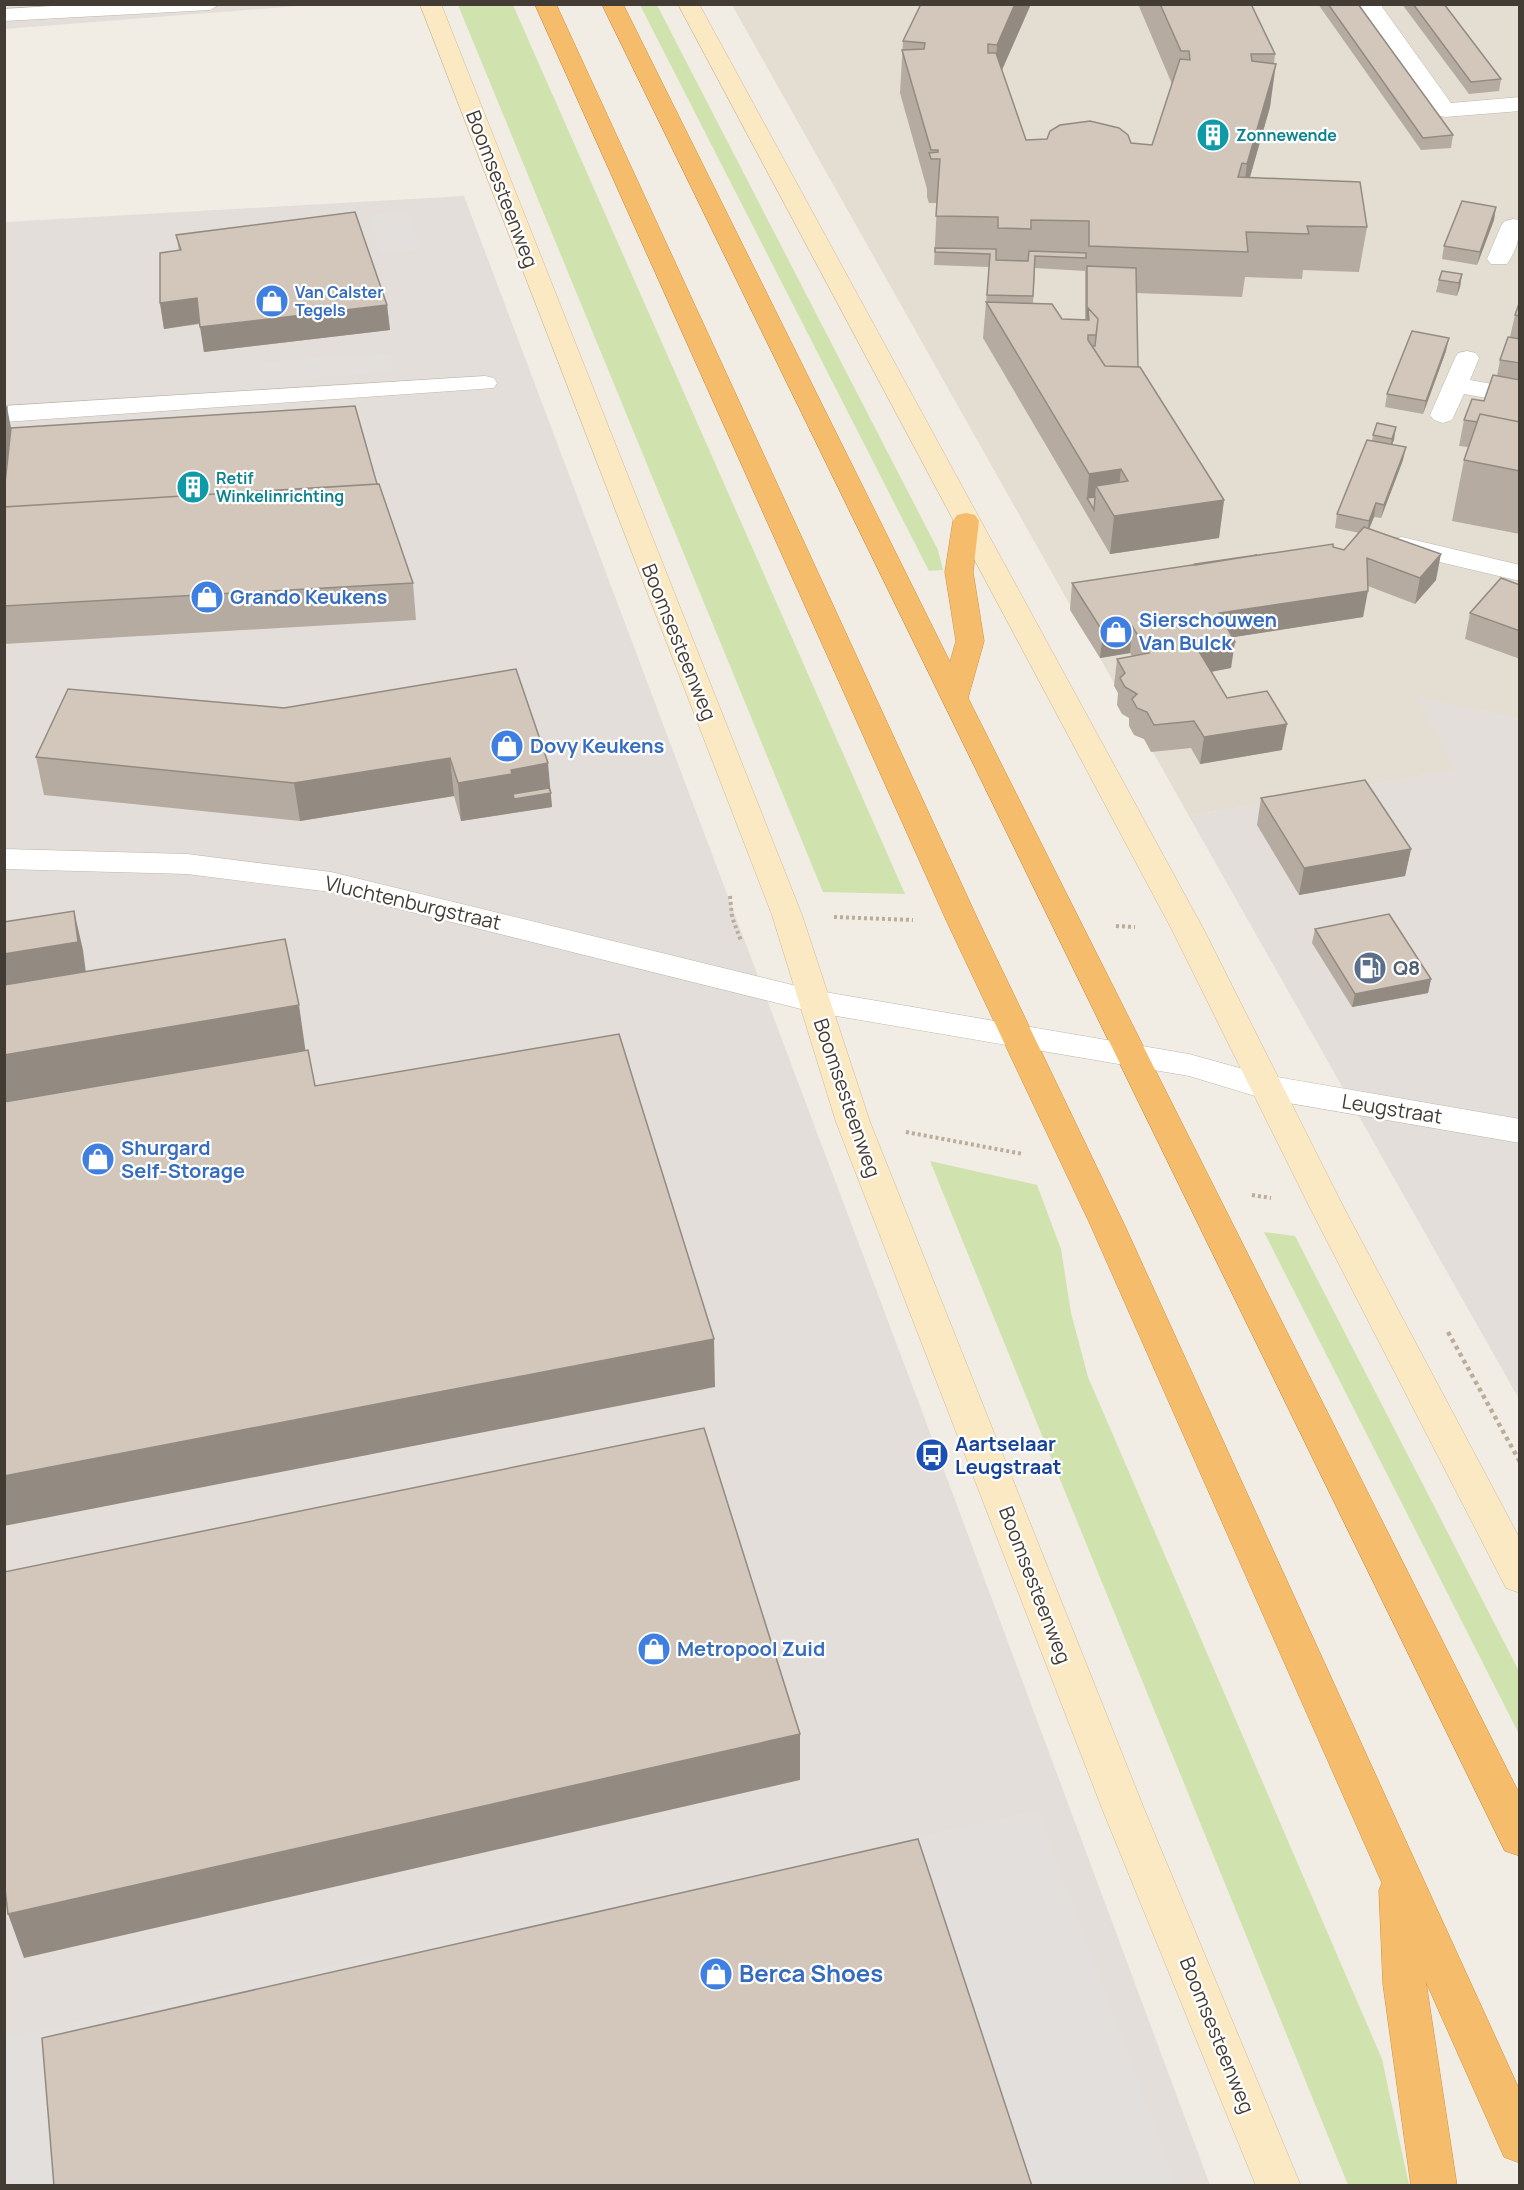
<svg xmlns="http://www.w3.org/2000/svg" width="1524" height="2190" font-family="Manrope,sans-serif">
<rect width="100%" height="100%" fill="#f1ece4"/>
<path fill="#e4ddd2" d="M732,5H1519V719L1418,698L1455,770L1189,816Z"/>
<path fill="#e3ded9" d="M5,5H310L5,29Z
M464,196L923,1414L1210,2185L5,2186V222Z
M1417,697L1519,719V1399L1189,816L1454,770Z"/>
<path fill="#d0e3af" d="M458,5H513L905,894L823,892Z
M640,5H657L938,550L943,570L929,571Z
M930,1161L1037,1185L1061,1249L1071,1313L1088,1377L1382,2059L1409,2185H1348Z
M1264,1232L1295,1236L1519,1671V1734Z"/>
<path fill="#e2dfdc" d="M409,210L420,249L379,253L369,215Z
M391,353L393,372L262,382L261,362Z
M1038,1810L1177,2185H5L4,2038Z"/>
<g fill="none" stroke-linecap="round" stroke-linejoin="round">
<defs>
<path id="lane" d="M84,4H220L210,10L4,21V9Z
M1359,4H1380L1451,103L1520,97V111L1445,117L1437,115Z
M1513,219L1520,220C1520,236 1517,250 1507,264H1491L1487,259L1501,226L1505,221Z
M1467,351L1476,353L1479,358L1470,380L1520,389V404L1464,394L1452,420L1443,423L1434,420L1430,415L1455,358L1458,353Z
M485,376L494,378L497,383L494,388L4,422V406Z"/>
<path id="street" d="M1402,537L1520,565V581L1393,551L1389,545L1393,539Z
M4,849L187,854L331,872L813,990L1189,1054L1265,1075L1520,1119V1143L1265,1099L1189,1076L813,1012L331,892L187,874L4,869Z"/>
<path id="secondary" d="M420,4H441L802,915L870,1122L1145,1811L1301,2186H1256L1103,1811L836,1122L772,915Z
M678,4H699L1204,930L1344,1208L1520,1539V1593L1506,1588L1310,1208L1172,930Z"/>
<path id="highway" d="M535,4H556L979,922L1124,1224L1520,2091V2163L1504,2157L1426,1982L1457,2186H1411L1383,1984L1379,1890L1382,1883L1090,1224L947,922Z
M602,4H623L950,662L956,641L945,572L953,521L957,515L966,513L975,515L979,521L973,572L984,641L968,698L1520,1795V1856L1505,1851Z"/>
</defs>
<use href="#lane" stroke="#beb6aa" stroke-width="1"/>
<use href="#street" stroke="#beb6aa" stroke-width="1"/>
<use href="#secondary" stroke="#cebb96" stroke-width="1"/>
<use href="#highway" stroke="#d3903c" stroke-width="1"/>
<path stroke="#bcad9a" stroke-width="4" stroke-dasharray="3 3" stroke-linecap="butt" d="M730,896L732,917L741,941
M834,917L913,920
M1116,926L1135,927
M906,1132L1023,1154
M1252,1195L1271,1198"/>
<path stroke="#bcad9a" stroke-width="4.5" stroke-dasharray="4 4" stroke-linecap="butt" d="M1448,1332L1520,1462"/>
<use href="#lane" fill="#fff" fill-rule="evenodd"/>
<use href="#street" fill="#fff" fill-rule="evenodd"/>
<use href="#secondary" fill="#fbe9c4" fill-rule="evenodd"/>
<use href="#highway" fill="#f4bc6b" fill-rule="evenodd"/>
</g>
<path fill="#b5aba0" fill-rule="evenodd" d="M1031,4L1002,70L1026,140L1131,143L1152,145L1172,84L1138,4H1251L1275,54L1270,107L1250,177L1367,227L1359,272L1303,270L1302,279L1245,277L1242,297L1136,293L1138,367L1224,500L1219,538L1110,554L983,338L989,267L934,265L937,203H929L927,197V189L900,93L903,41ZM1035,268L1085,271V320L1062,319L1033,304Z
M1318,4H1358L1453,135L1451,148L1421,150Z
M1402,4H1444L1501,79L1499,91L1469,94Z
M1496,207L1494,220L1477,265L1442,259L1444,246Z
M176,235L387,305L390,330L204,352L200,324L164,329L160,303L179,251Z
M1462,274L1460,287L1457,296L1436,292L1439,280Z
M1520,301V534L1452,521L1464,460L1468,447L1459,446L1464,420L1484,401L1497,376L1500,360L1510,337L1515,315Z
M1446,351L1423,414L1385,407L1387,394Z
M4,408L11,428L377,484L413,583L416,620L4,644Z
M1396,427L1392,445L1403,460L1381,518L1374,517L1369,529L1436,580L1415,604L1368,586L1363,617L1232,637L1231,668L1211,672L1227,698L1282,750L1200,764L1191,748L1151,752L1144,739L1134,735L1129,726V718L1122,714L1117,705L1118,693L1114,686L1117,659L1132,656L1130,653L1100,658L1070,610L1072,583L1195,565V564L1257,555L1333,547L1344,550L1360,533L1335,528L1337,514L1372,441L1373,435Z
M1520,585V659L1465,639L1470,613Z
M284,708L550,788L552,807L461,821L454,796L300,821L44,795L36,757Z
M1261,798L1411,849L1405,876L1299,895L1257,825Z
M1315,929L1431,979L1428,993L1352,1007L1312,943Z"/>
<path fill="#938b82" d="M1015,4H1031L994,88L997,45Z
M1276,64L1270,107L1241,208L1247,164Z
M1496,207L1494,220L1477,265L1480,252Z
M1462,274L1460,287L1457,296L1459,283Z
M197,298L201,323L164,329L160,303Z
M387,305L390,330L204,352L200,327Z
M1449,338L1446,351L1423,414L1426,401Z
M7,407L16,454L4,518V429Z
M1396,427L1394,440L1389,452L1392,439Z
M1406,447L1403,460L1381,518L1384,505Z
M1121,469L1117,506L1224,500L1219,538L1110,554L1114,516L1096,486L1094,510L1087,498L1089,474Z
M1376,503L1374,517L1367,534L1369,521Z
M1441,554L1436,580L1415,604L1420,578Z
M1368,591L1363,617L1215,640L1219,613Z
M1132,626L1130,653L1100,658L1103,632Z
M1235,642L1231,668L1193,675L1197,648Z
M1287,724L1282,750L1200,764L1204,737Z
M450,758L454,796L300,821L294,783Z
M548,763L552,807L461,821L458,783L511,770Z
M1411,849L1405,876L1299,895L1304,868Z
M74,911L83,950L87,981L4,995V954Z
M1431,979L1428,993L1352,1007L1355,994Z
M299,1005L306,1054L4,1106V1055Z
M714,1339L715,1387L4,1526V1476Z
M800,1734V1780L24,1958L8,1914Z"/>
<path fill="#d2c7ba" stroke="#938b82" stroke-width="1.5" d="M921,4H1015L997,45L988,44V53H996L1026,140L1047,139L1050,131L1060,125L1090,121L1119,128L1128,135L1131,143L1152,145L1180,59L1190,60L1189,51H1181L1160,4H1251L1275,54H1251L1252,61L1276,64L1247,164L1242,163L1238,177L1360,182L1367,227L1307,226L1309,234L1246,232L1248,252L1089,246V221L1031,220V229L998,228V217L936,216L940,159H931L929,153L938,152V150H931L902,50L924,49L925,43L903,41Z
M1328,4H1358L1453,135L1423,138Z
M1413,4H1444L1501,79L1471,82Z
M1462,201L1496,207L1480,252L1444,246Z
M355,212L387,305L200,327L197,298L160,303V253L181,250L176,235Z
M935,248L996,249V260L1028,261L1029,251L1086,253V258L1035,256L1033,296L987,295L990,254L935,252Z
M1087,266L1136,268L1138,367L1105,366L1092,346H1095L1098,319L1088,308L1087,319Z
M1442,271L1462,274L1459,283L1439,280Z
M1520,301V316L1515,315Z
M986,302L1052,304L1062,319L1089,320L1088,308L1098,319L1096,335H1088V340L1105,366L1140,367L1224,500L1114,516L1096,486L1128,481L1121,469L1089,474Z
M1412,331L1449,338L1426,401L1387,394Z
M1508,337L1520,339V363L1500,360Z
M1493,375L1520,380V422L1480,414L1477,422L1464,420L1472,399L1484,401Z
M355,406L377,484L4,507V493L11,428Z
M7,407L4,429V408Z
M1480,414L1520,422V471L1464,460Z
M1377,423L1396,427L1392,439L1373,435Z
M1367,440L1406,447L1384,505L1376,503L1369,521L1337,514Z
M379,484L413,583L4,606V507Z
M1095,497L1094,510L1087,498Z
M1364,527L1441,554L1420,578L1367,558L1368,591L1219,613L1235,642L1197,648L1227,698L1267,691L1287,724L1204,737L1194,721L1154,725L1147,712L1137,708L1132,699L1137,694L1125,687L1120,678L1125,673L1117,659L1149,653L1132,626L1103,632L1072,583L1333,544V547L1344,550Z
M1257,555L1196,565L1195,564Z
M1501,578L1520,585V631L1470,613Z
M516,669L548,763L511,770L512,774L458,783L450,758L294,783L36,757L68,689L284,708Z
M1365,780L1411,849L1304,868L1261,798Z
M549,788L551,793L514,799L513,794Z
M74,911L78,942L4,954V922Z
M1389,914L1431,979L1355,994L1315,929Z
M285,939L299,1005L4,1055V985Z
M619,1034L714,1339L4,1476V1102L308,1050L315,1086Z
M704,1428L800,1734L8,1914L4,1880V1572Z
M918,1839L1032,2186H54L42,2038Z"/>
<defs>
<symbol id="building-disc" viewBox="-11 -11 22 22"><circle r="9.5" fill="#0f9aa8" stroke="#fff"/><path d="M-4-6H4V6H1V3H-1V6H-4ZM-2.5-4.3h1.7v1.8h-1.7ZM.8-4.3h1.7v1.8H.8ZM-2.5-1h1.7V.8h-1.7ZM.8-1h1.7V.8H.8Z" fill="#fff"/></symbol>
<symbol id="shop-disc" viewBox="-11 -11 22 22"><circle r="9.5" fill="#3f7fe0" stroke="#fff"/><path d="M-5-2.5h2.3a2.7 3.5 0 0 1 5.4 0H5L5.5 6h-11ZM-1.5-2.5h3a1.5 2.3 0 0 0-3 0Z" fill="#fff"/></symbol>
<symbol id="fuel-disc" viewBox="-11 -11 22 22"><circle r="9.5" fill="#5c6f8a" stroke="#fff"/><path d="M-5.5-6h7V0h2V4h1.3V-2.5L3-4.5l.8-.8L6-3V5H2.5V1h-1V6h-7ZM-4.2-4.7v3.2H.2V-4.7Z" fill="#fff"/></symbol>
<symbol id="bus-disc" viewBox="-11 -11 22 22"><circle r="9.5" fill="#1a4fb4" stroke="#fff"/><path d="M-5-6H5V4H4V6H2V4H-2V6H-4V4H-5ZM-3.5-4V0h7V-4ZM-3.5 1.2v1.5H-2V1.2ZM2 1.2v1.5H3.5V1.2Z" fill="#fff"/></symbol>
</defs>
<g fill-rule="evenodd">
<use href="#building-disc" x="1194" y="116" width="38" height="38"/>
<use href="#shop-disc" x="253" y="282" width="38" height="38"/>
<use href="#building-disc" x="174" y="468" width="38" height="38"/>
<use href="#shop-disc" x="188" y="578" width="38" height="38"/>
<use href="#shop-disc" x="1097" y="613" width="38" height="38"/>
<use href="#shop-disc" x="488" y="727" width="38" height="38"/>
<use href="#fuel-disc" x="1351" y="949" width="38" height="38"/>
<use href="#shop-disc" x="79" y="1140" width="38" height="38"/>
<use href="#bus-disc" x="913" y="1436" width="38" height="38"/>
<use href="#shop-disc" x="635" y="1630" width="38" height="38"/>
<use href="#shop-disc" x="697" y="1955" width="38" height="38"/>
</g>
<g text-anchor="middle" stroke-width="4.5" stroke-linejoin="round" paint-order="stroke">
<g font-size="16" font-weight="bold" fill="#0d838f" stroke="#fff" text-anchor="start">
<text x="1236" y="141">Zonnewende</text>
<text x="216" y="484">Retif<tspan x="216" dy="18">Winkelinrichting</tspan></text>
</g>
<g font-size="16" font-weight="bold" fill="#366cbe" stroke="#fff" text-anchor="start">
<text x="295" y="298">Van Calster<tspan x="295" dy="18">Tegels</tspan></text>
</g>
<g font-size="20" fill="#423c34" stroke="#fff">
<text transform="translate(502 189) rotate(69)" y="7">Boomsesteenweg</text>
<text transform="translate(679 642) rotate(68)" y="7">Boomsesteenweg</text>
<text transform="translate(413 903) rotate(13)" y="7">Vluchtenburgstraat</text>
<text transform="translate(847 1098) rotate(71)" y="7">Boomsesteenweg</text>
<text transform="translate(1392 1109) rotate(9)" y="7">Leugstraat</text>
<text transform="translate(1035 1585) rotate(69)" y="7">Boomsesteenweg</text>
<text transform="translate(1217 2035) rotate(68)" y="7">Boomsesteenweg</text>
</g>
<g font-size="20" font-weight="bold" fill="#366cbe" stroke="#fff" text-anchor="start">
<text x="230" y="604">Grando Keukens</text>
<text x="1139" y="627">Sierschouwen<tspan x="1139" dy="23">Van Bulck</tspan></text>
<text x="530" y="753">Dovy Keukens</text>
<text x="121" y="1155">Shurgard<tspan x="121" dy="23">Self-Storage</tspan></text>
<text x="677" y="1656">Metropool Zuid</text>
</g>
<g font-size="20" font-weight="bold" fill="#4e5e75" stroke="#fff" text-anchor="start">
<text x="1393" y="975">Q8</text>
</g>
<g font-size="20" font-weight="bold" fill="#164399" stroke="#fff" text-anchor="start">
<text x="955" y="1451">Aartselaar<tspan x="955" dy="23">Leugstraat</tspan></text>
</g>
<g font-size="24" font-weight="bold" fill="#366cbe" stroke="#fff" text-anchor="start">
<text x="739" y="1982">Berca Shoes</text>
</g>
</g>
<rect width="1524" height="2190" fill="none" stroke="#423c34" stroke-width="12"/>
</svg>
